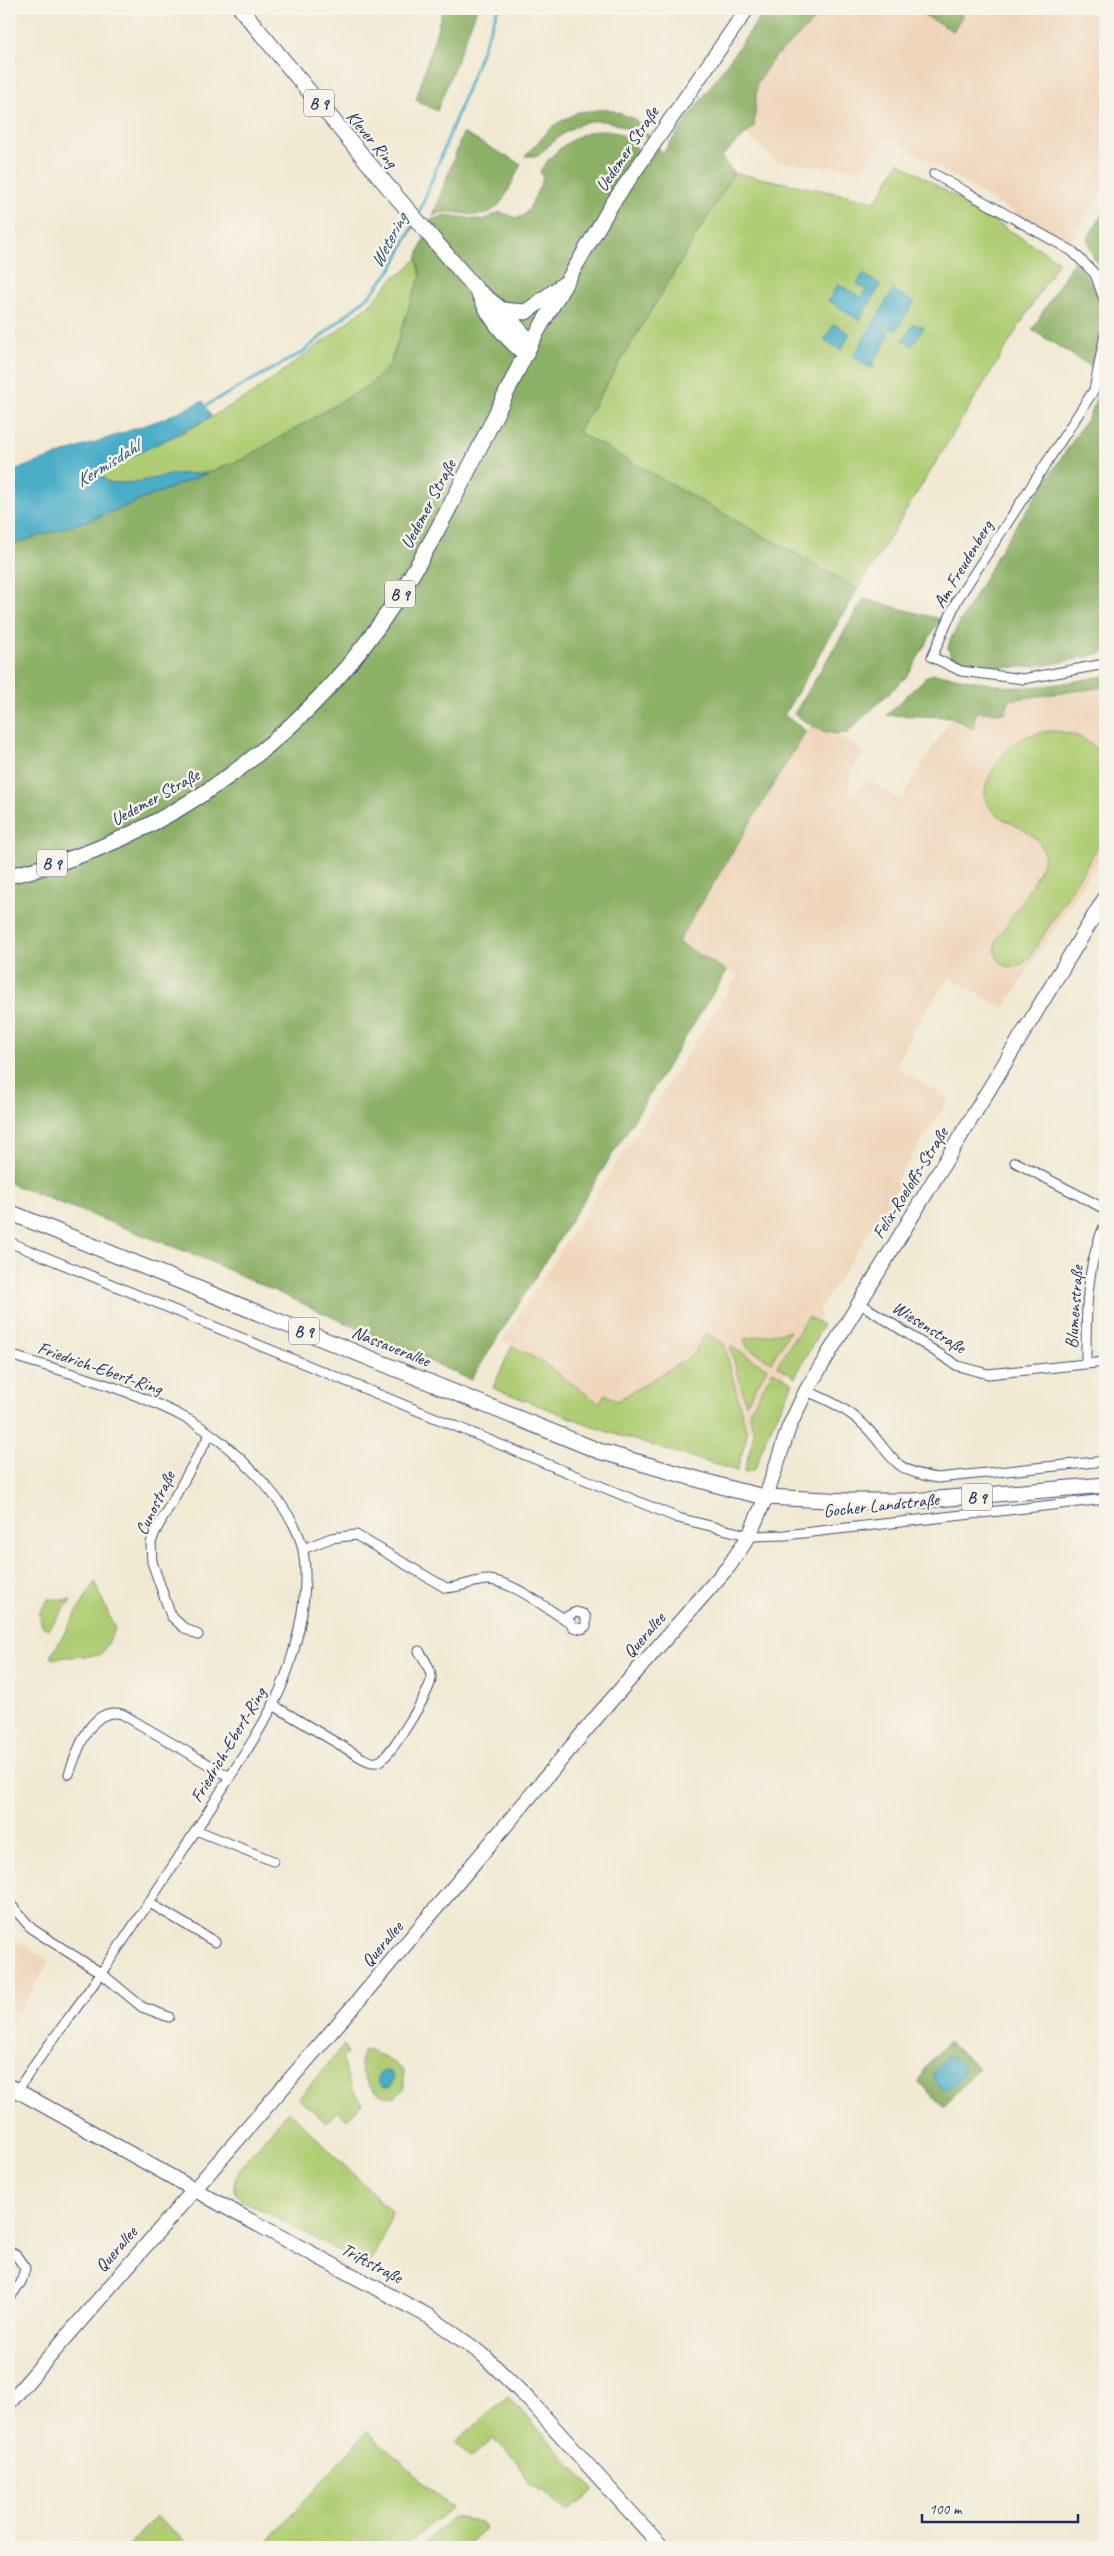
<svg xmlns="http://www.w3.org/2000/svg" width="1114" height="2556" font-family="Caveat,sans-serif">
<rect width="100%" height="100%" fill="#f7f3e8"/>
<filter id="ink" filterUnits="userSpaceOnUse"><feTurbulence type="fractalNoise" baseFrequency=".02" numOctaves="2"/><feDisplacementMap in="SourceGraphic" scale="10" xChannelSelector="R" yChannelSelector="G"/><feConvolveMatrix kernelMatrix="1 2 1 2 8 2 1 2 1" color-interpolation-filters="sRGB"/></filter>
<filter id="wash" filterUnits="userSpaceOnUse"><feTurbulence type="fractalNoise" baseFrequency=".0096" numOctaves="4" result="noise"/><feDisplacementMap in="SourceGraphic" scale="20" xChannelSelector="R" yChannelSelector="G"/><feGaussianBlur stdDeviation="1.12" result="paint"/><feColorMatrix in="noise" values="0 0 0 0 0 0 0 0 0 0 0 0 0 0 0 0 0 1.4 0 .05"/><feComposite in="paint" operator="in"/></filter>
<g filter="url(#wash)">
<rect width="100%" height="100%" fill="#f1e9d3"/>
<path fill="#efd6bb" d="M827,9H913L953,31L964,13L960,9H1105V186L1068,246L887,136L862,169L776,162L747,135L754,127L757,83L773,59Z
M1105,686V849L1004,1008L949,978L915,1026L896,1067L949,1099L896,1181L900,1184L818,1312L821,1314L731,1463L598,1403L503,1340L737,977L678,942L813,720L864,752L848,778L852,781L847,789L856,795L866,779L900,800L952,717L976,711L1005,714L1008,699Z
M9,1935L49,1961L9,2029Z"/>
<path fill="#b0cd74" stroke="#667e69" d="M899,162L1059,261L858,589L578,432L734,173L876,201Z
M417,258L421,277L415,289L390,364L368,386L243,459L207,473L178,474L138,482L111,483L103,478L102,469L190,429L253,393L336,332L374,300L395,276L404,272Z
M1050,731C1072,731 1091,740 1105,758V835L1030,957C1013,977 991,965 996,941C1006,925 1045,870 1044,855C1040,816 954,827 997,763C1012,741 1024,735 1050,731Z
M808,1317L823,1325L795,1377L777,1366Z
M790,1331L771,1362L747,1347L744,1339Z
M705,1333L724,1344L747,1434L737,1471L611,1433L493,1388L512,1346L539,1360L599,1403L605,1394L617,1401L693,1355Z
M730,1346L767,1368L746,1404Z
M773,1371L793,1383L766,1438L755,1469L744,1473L754,1433L749,1412Z
M95,1582L115,1630L101,1655L54,1658L51,1656Z
M48,1599L71,1600L49,1629L42,1626L39,1614Z
M344,2045L347,2053L342,2058C347,2076 350,2089 363,2103L347,2119L337,2111L326,2123L299,2098Z
M368,2050L391,2061L404,2071V2088L396,2096C374,2101 356,2073 362,2053Z
M289,2111L391,2211L385,2234L368,2266L240,2199C237,2195 234,2192 234,2186C235,2166 275,2128 289,2111Z
M508,2396L594,2490L567,2511L543,2491L528,2484L518,2462L493,2438L471,2458L455,2442Z
M367,2431L451,2508L404,2547H263Z
M156,2516L192,2547H128Z
M452,2517L480,2521L485,2527L467,2547H421Z"/>
<path fill="#8cb066" stroke="#547062" d="M443,9H477L437,111L416,100Z
M766,9H827L773,59L757,83L754,127L721,157L734,173L578,432L858,589L784,715L806,731L678,942L727,971L471,1380L202,1258L9,1183V545L96,518L243,459L368,386L390,364L415,289L421,277L417,258L431,220L445,215L483,220L500,212L517,218L523,216L529,209L543,179L540,171C562,138 610,109 639,151L648,137C635,134 623,125 609,122C580,115 557,138 538,156H525L554,125L578,112L608,109L635,119L663,153Z
M913,9H960L964,13L953,31Z
M463,133L521,164C514,177 507,198 496,208C476,225 455,204 433,216Z
M1105,209V272L1094,259L1087,239Z
M1073,262C1111,295 1102,323 1092,367L1032,330Z
M1105,377V652C1053,665 1004,677 951,656L948,648L950,640L1002,547L1089,416Z
M864,599L940,619L908,675L847,733C825,737 811,725 794,714Z
M933,674C960,676 985,685 1013,687C1044,688 1075,681 1105,676V687L1009,700L1005,713L976,712L973,729L952,717L887,715L926,677Z
M948,2042L979,2068L944,2107L918,2082L924,2069Z"/>
<path fill="#48adc8" stroke="#326e93" d="M863,274L881,285L859,320L828,300L838,284L861,297L866,289L857,284Z
M893,290L914,302L897,330L889,329L887,325L884,330L890,334L874,362L876,363L872,369L853,357Z
M834,324L850,334L841,350L824,340Z
M913,324L924,327L912,346L902,339L909,333Z
M203,401L211,417L137,454L102,469L101,474L106,482C130,487 156,476 179,474C188,473 198,474 207,473L96,518L9,545V472L160,420Z
M947,2057H952C959,2061 963,2065 964,2073L953,2087L942,2090L934,2078V2073Z
M378 2079a8 8 0 1 1 16 0a8 8 0 1 1-16 0Z"/>
<g fill="none" stroke-linecap="round" stroke-linejoin="round">
<path stroke="#48adc8" stroke-width="3" d="M418,216L498,9
M205,406L303,352L371,294L392,268L414,224"/>
</g>
</g>
<g filter="url(#ink)">
<g fill="none" stroke-linecap="round" stroke-linejoin="round">
<defs>
<path id="street" d="M934,174L1072,251L1095,274L1105,302
M1105,334L1094,390L957,600L932,657L961,671L1023,679L1105,664
M1015,1162L1105,1209
M9,1242L678,1518L739,1533L749,1536L785,1535L1105,1499
M858,1302L958,1366L988,1374L1105,1362
M9,1355C70,1373 135,1390 191,1421C229,1442 295,1506 303,1550C311,1596 294,1664 273,1705C257,1737 235,1768 216,1799C179,1857 141,1916 101,1973C74,2013 43,2050 17,2091
M1086,1364C1086,1316 1085,1269 1105,1224
M806,1391C827,1399 849,1410 865,1426C894,1456 889,1470 937,1478L1105,1461
M303,1549L331,1538L356,1535L446,1588C460,1588 477,1579 489,1580C515,1583 541,1605 563,1618
M576,1612L583,1614L586,1617V1626L582,1629L573,1627L570,1622L563,1618Z
M198,1635L183,1627L171,1616L152,1562L151,1543L155,1532L210,1434
M273,1705L362,1758C368,1761 373,1764 380,1761C391,1755 430,1692 431,1679C432,1670 424,1659 419,1651
M69,1774C78,1750 90,1706 122,1714L230,1777
M196,1830L273,1861
M148,1902L215,1942
M10,1904L32,1929L101,1973L142,2007L169,2017
M9,2251L16,2255L25,2268L21,2283L9,2298"/>
<path id="secondary" d="M531,343L612,204L747,9
M9,2086L240,2215L430,2317L482,2354L529,2400L662,2547
M9,2403L358,2001L600,1713L729,1566L749,1536L766,1497L789,1427L806,1391L1105,898"/>
<path id="primary" d="M479,294C490,318 504,338 526,354
M502,310L526,312L564,284
M9,876C167,841 307,737 395,602C447,521 487,430 531,343L502,310L477,290L389,188L241,9
M9,1212L599,1451L735,1490L766,1497L848,1501H913L1105,1485"/>
</defs>
<use href="#street" stroke="#3b4b70" stroke-width="11"/>
<use href="#secondary" stroke="#3b4b70" stroke-width="16"/>
<use href="#primary" stroke="#3b4b70" stroke-width="17"/>
<use href="#street" stroke="#fff" stroke-width="9"/>
<use href="#secondary" stroke="#fff" stroke-width="14"/>
<use href="#primary" stroke="#fff" stroke-width="15"/>
</g>
</g>
<g text-anchor="middle" stroke-width="5" stroke-linejoin="round" paint-order="stroke">
<g fill="#f7f3e8" stroke="#5d6a87" stroke-width="1">
<rect x="304" y="89.5" width="30" height="27" rx="4"/>
<rect x="385" y="580.5" width="30" height="27" rx="4"/>
<rect x="37" y="849.5" width="30" height="27" rx="4"/>
<rect x="289" y="1317.5" width="30" height="27" rx="4"/>
<rect x="962" y="1483.5" width="30" height="27" rx="4"/>
</g>
<g font-size="16" font-weight="bold" fill="#1b2f5e">
<text x="319" y="109">B 9</text>
<text x="400" y="600">B 9</text>
<text x="52" y="869">B 9</text>
<text x="304" y="1337">B 9</text>
<text x="977" y="1503">B 9</text>
</g>
<g font-size="18" fill="#1b2f5e" stroke="#f7f3e8">
<text transform="translate(372 139) rotate(50)" y="6">Klever Ring</text>
<text transform="translate(627 149) rotate(-56)" y="6">Uedemer Straße</text>
<text transform="translate(428 504) rotate(-62)" y="6">Uedemer Straße</text>
<text transform="translate(963 564) rotate(-59)" y="6">Am Freudenberg</text>
<text transform="translate(155 797) rotate(-29)" y="6">Uedemer Straße</text>
<text transform="translate(910 1183) rotate(-58)" y="6">Felix-Roeloffs-Straße</text>
<text transform="translate(1074 1307) rotate(-86)" y="6">Blumenstraße</text>
<text transform="translate(929 1327) rotate(32)" y="6">Wiesenstraße</text>
<text transform="translate(391 1346) rotate(22)" y="6">Nassauerallee</text>
<text transform="translate(100 1368) rotate(19)" y="6">Friedrich-Ebert-Ring</text>
<text transform="translate(155 1503) rotate(-64)" y="6">Cunostraße</text>
<text transform="translate(881 1505) rotate(-6)" y="6">Gocher Landstraße</text>
<text transform="translate(644 1635) rotate(-49)" y="6">Querallee</text>
<text transform="translate(228 1745) rotate(-59)" y="6">Friedrich-Ebert-Ring</text>
<text transform="translate(382 1944) rotate(-50)" y="6">Querallee</text>
<text transform="translate(116 2249) rotate(-49)" y="6">Querallee</text>
<text transform="translate(372 2263) rotate(28)" y="6">Triftstraße</text>
</g>
<g font-size="19" font-style="italic" fill="#28557e" stroke="#f7f3e8">
<text transform="translate(388 240) rotate(-62)" y="7">Wetering</text>
<text transform="translate(107 463) rotate(-32)" y="7">Kermisdahl</text>
</g>
</g>
<rect width="1114" height="2556" fill="none" stroke="#f7f3e8" stroke-width="30"/>
<path d="M922 2514v8h156v-8" fill="none" stroke="#1b2f5e" stroke-width="2.5"/>
<text x="929" y="2514" font-size="15" fill="#1b2f5e" stroke="#f7f3e8" stroke-width="4" paint-order="stroke">100 m</text>
</svg>
